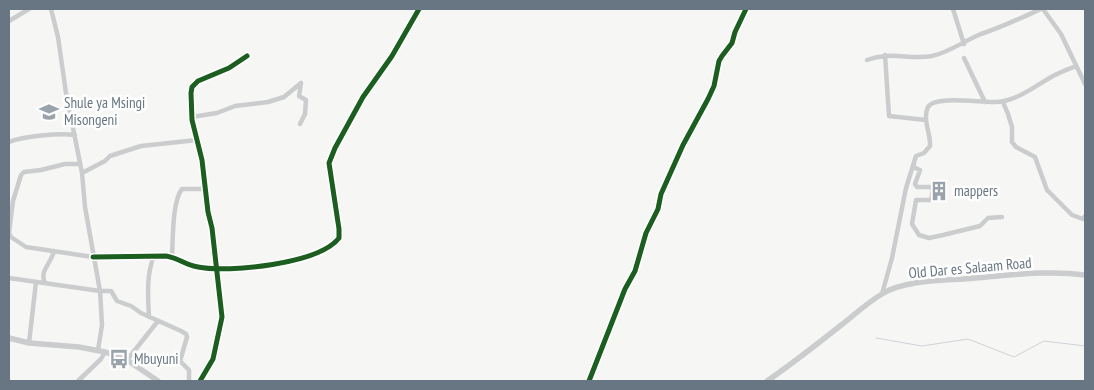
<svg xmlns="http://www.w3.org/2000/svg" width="1094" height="390" font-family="'PT Sans Narrow',sans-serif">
<rect width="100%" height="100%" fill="#f6f6f5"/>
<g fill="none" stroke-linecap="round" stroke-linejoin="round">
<path stroke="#cdd3d7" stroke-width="1" d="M876,338L922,346L968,339L1014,357L1044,341L1085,346"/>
<path stroke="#cbcccd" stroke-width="4.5" d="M51,9L58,37L66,93L82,173L85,207L100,291L102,325L98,350
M953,9L964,44
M1043,9L1061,34L1085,84
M9,21L29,9
M885,55L889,116L926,120
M964,58L985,102
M867,60C891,51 909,60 932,56C950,52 964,41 981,34C1002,27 1021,18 1041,9
M1003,102L1008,114L1012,127V142L1016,147L1035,157L1047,190L1072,215L1083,219L1085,216
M192,117L217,113L235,106L268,102L284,97L301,83L299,96L306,100L305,114L300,124
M9,142C24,136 58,133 75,135
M80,164H65L41,170L24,172L21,175L13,201L9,233L11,237L26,247L93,257
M914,164L913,167L920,170L915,184L917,187H931L933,190L931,200H916L912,224L919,235L929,238L943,235L980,226L988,218L1002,217
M82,173L105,161L110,156L141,146L197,140
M93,257L166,256C179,258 185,265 198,267C229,273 319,264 339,238V229L329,163L335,148L363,97L392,56L419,9
M172,257C173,241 172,201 182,189H205
M9,278L100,291H111L117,301L131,306L141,313L181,331L186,334L187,337L180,361L189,370V381
M45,283C39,271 51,264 54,251
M882,294L892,258L906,188L916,156L924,153L930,146C931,134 922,119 928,107C935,95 981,103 996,102C1018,101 1036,85 1055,75C1062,71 1069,69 1076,66
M149,317C148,297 146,275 154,256
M29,343L36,282
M127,360L158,321
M78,381L101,359L105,352
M200,381L213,359L222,317L212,228L208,212L202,160L192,120L191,93L192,87L198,81L229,68L247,56
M589,381L625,289L635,271L646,233L658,209L661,194L683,145L708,99L714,86L719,61L722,56L732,43L735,32L746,9"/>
<path stroke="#cbcccd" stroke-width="5.5" d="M9,338L29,343L79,347L105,352L127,360L158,381
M767,381C792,364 816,345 840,326C854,315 867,303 882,294C906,279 947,281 975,278C1011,275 1049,270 1085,275"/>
<defs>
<path id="cycleway" d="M93,257L166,256C179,258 185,265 198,267C229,273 319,264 339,238V229L329,163L335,148L363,97L392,56L419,9
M200,381L213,359L222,317L212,228L208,212L202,160L192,120L191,93L192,87L198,81L229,68L247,56
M589,381L625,289L635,271L646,233L658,209L661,194L683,145L708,99L714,86L719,61L722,56L732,43L735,32L746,9"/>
</defs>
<use href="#cycleway" stroke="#fff" stroke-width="8"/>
<use href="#cycleway" stroke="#1b5e20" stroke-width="5"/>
</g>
<defs>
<symbol id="school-bare" viewBox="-9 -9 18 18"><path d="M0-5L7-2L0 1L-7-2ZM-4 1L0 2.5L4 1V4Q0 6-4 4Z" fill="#9aa3ab" stroke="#fff" stroke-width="2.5" paint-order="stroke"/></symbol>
<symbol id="building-bare" viewBox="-9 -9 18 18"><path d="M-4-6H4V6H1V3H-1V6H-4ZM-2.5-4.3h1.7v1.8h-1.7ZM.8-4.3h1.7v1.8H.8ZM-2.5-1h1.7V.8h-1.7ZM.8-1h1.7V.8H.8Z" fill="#9aa3ab" stroke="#fff" stroke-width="2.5" paint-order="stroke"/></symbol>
<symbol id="bus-bare" viewBox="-9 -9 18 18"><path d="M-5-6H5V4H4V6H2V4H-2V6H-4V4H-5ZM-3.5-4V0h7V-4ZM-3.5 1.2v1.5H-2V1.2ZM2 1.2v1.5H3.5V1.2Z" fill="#9aa3ab" stroke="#fff" stroke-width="2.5" paint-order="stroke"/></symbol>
</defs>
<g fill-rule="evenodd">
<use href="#school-bare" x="35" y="98" width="28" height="28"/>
<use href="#building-bare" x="925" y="177" width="28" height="28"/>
<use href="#bus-bare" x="105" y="345" width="28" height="28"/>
</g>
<g text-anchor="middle" stroke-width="5" stroke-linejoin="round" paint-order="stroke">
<g font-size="15" fill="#687683" stroke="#fff" text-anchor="start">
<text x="64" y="108">Shule ya Msingi<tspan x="64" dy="17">Misongeni</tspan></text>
<text x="954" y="196">mappers</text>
<text x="134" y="364">Mbuyuni</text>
</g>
<g font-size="15" fill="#687683" stroke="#fff">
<text transform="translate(970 268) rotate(-5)" y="5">Old Dar es Salaam Road</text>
</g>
</g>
<rect width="1094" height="390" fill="none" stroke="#687683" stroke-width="20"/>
</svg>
